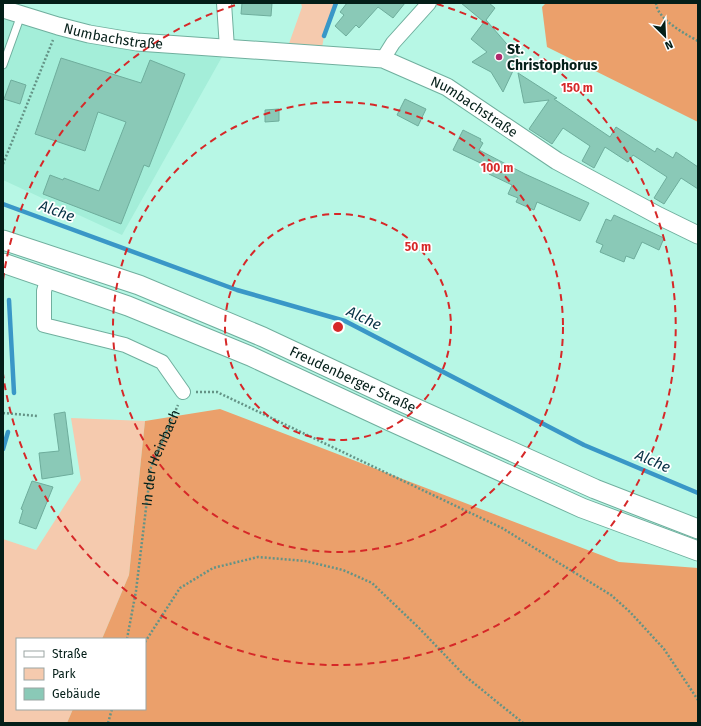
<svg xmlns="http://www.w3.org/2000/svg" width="701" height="726" font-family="'Fira Sans',sans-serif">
<rect width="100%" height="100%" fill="#b7f7e5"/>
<path fill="#a4eed9" d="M3,9L21,15L227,48L122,235L3,180Z"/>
<path fill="#f5caae" d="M301,3H336L324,36L321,54L286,52L302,7Z
M71,418L145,421L129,575L102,639H17V709H73L67,723H3V539L36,550L81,480Z"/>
<path fill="#eba06b" d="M546,3H698V122L547,47L542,7Z
M220,409L619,562L698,568V723H67L73,709H145V639H102L129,575L145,421Z"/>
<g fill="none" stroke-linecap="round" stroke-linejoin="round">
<path stroke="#3997c7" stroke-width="4.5" d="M324,36L336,3
M3,204L237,290L345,321L584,445L698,493
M9,300L14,393
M3,449L8,432"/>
</g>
<path fill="#8ac9b7" stroke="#6ead9c" d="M242,3H272L271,16L241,14Z
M347,3H405L393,18L378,7L359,28L356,25L346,36L335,26L344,15L340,12Z
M461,3H489L495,8L486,20L519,58L503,92L491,72L472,62L487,52L471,39L484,22Z
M61,58L141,83L150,60L185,74L149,167L144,165L121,224L43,194L50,175L63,180L64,178L99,191L126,122L98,112L85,151L35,134Z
M518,73L557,98L554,99L610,137L616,127L655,152L657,148L673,158L676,152L698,167V189L681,178L664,204L654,198L667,177L633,155L628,162L605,147L594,168L582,161L590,146L563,128L552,144L529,129L549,100L524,103Z
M11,80L26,85L20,104L4,99Z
M405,99L426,109L418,126L397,115Z
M279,109V121L265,122V110Z
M463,130L481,139L480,141L483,143L479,150L525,174L589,203L580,221L537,202L534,210L516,202L518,198L508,194L512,185L489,174L491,168L453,150Z
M614,215L664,238L659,250L642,242L634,259L626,256L624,262L600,252L603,245L596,242L606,219L611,221Z
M65,412L73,474L42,479L39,453L59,451L54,414Z
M32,481L53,487L36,529L19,523L23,510L21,509Z"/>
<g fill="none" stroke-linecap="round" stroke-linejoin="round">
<defs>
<path id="service" d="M3,65L21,15"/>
<path id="minor" d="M224,3L227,48
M383,59L393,43L429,3
M48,277L44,291V325L125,345L162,362L183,392"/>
<g id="tertiary">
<path id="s2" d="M3,9L58,26L89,34L137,42L383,59L447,87L557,161L659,216L698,235"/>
</g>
<g id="secondary">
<path id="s3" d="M3,240L139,285L263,337L402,402L595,489L698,529"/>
<path d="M3,263L128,306L250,356L392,422L582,508L698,551"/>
</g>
</defs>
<use href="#service" stroke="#70af9e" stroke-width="9"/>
<use href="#minor" stroke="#70af9e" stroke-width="16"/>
<use href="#tertiary" stroke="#70af9e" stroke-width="19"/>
<use href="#secondary" stroke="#70af9e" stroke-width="21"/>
<g stroke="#649386" stroke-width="2.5" stroke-dasharray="2 2" stroke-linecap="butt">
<path d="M656,3C657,19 685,34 698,41"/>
<path d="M3,164L53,40"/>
<path d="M196,392H217L502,528L611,595L630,612L664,649L698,700"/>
<path d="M3,413L38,416"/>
<path id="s1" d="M127,639L136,591L151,467L178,405"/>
<path d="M145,642L180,588L213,568L258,557L305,561L343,570L372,583L419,628L465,676L523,723"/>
<path d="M108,723L112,709"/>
</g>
<use href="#service" stroke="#fff" stroke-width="7"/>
<use href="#minor" stroke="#fff" stroke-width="14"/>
<use href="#tertiary" stroke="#fff" stroke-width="17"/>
<use href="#secondary" stroke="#fff" stroke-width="19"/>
</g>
<g fill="none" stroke="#d62828" stroke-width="2" stroke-dasharray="7 5">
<circle cx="338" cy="327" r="113"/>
<circle cx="338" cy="327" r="225"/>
<path d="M3 280A338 338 0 0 1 239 4M437 4A338 338 0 1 1 3 374"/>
</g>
<circle fill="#b1296d" stroke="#fff" stroke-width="1.5" cx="499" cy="57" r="4"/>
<g text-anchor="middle" stroke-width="3.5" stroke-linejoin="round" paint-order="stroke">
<g font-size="14" fill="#041e18" stroke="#fff">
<text dy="5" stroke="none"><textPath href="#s2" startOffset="114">Numbachstraße</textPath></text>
<text dy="5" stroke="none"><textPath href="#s2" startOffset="488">Numbachstraße</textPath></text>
<text dy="5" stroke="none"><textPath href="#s3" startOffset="377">Freudenberger Straße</textPath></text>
<text dy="5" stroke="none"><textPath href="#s1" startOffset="185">In der Heinbach</textPath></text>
</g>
<g font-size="14" font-weight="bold" fill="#041e18" stroke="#fff" text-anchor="start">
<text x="507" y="54">St.<tspan x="507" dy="16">Christophorus</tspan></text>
</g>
<g font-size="15" font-style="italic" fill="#083246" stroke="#fff">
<text transform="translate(57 211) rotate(20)" y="5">Alche</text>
<text transform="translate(364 318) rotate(25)" y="5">Alche</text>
<text transform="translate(653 461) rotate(23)" y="5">Alche</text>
</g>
</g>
<circle cx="338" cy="327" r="6" fill="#d62828" stroke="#fff" stroke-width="2"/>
<g font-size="12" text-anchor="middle" font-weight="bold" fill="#d62828" stroke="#fff" stroke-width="3.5" stroke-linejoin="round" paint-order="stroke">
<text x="577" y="92">150 m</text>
<text x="497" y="172">100 m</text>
<text x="418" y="251">50 m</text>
</g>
<rect width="701" height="726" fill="none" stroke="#041e18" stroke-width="8"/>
<rect x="16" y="638" width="130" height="72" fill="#ffffff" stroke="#9ba5a3"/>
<rect x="24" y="651" width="20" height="6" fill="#ffffff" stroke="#9ba5a3"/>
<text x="52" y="658" font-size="12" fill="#041e18">Straße</text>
<rect x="24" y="668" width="20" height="12" fill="#f5caae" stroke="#9ba5a3"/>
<text x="52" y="678" font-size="12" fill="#041e18">Park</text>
<rect x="24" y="688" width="20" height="12" fill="#8ac9b7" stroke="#9ba5a3"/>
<text x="52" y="698" font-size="12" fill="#041e18">Gebäude</text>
<g transform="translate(665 36) rotate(156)" stroke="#ffffff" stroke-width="3" paint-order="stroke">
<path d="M0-3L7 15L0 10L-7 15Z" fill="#041e18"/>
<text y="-6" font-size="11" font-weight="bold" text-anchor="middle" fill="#041e18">N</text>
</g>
</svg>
